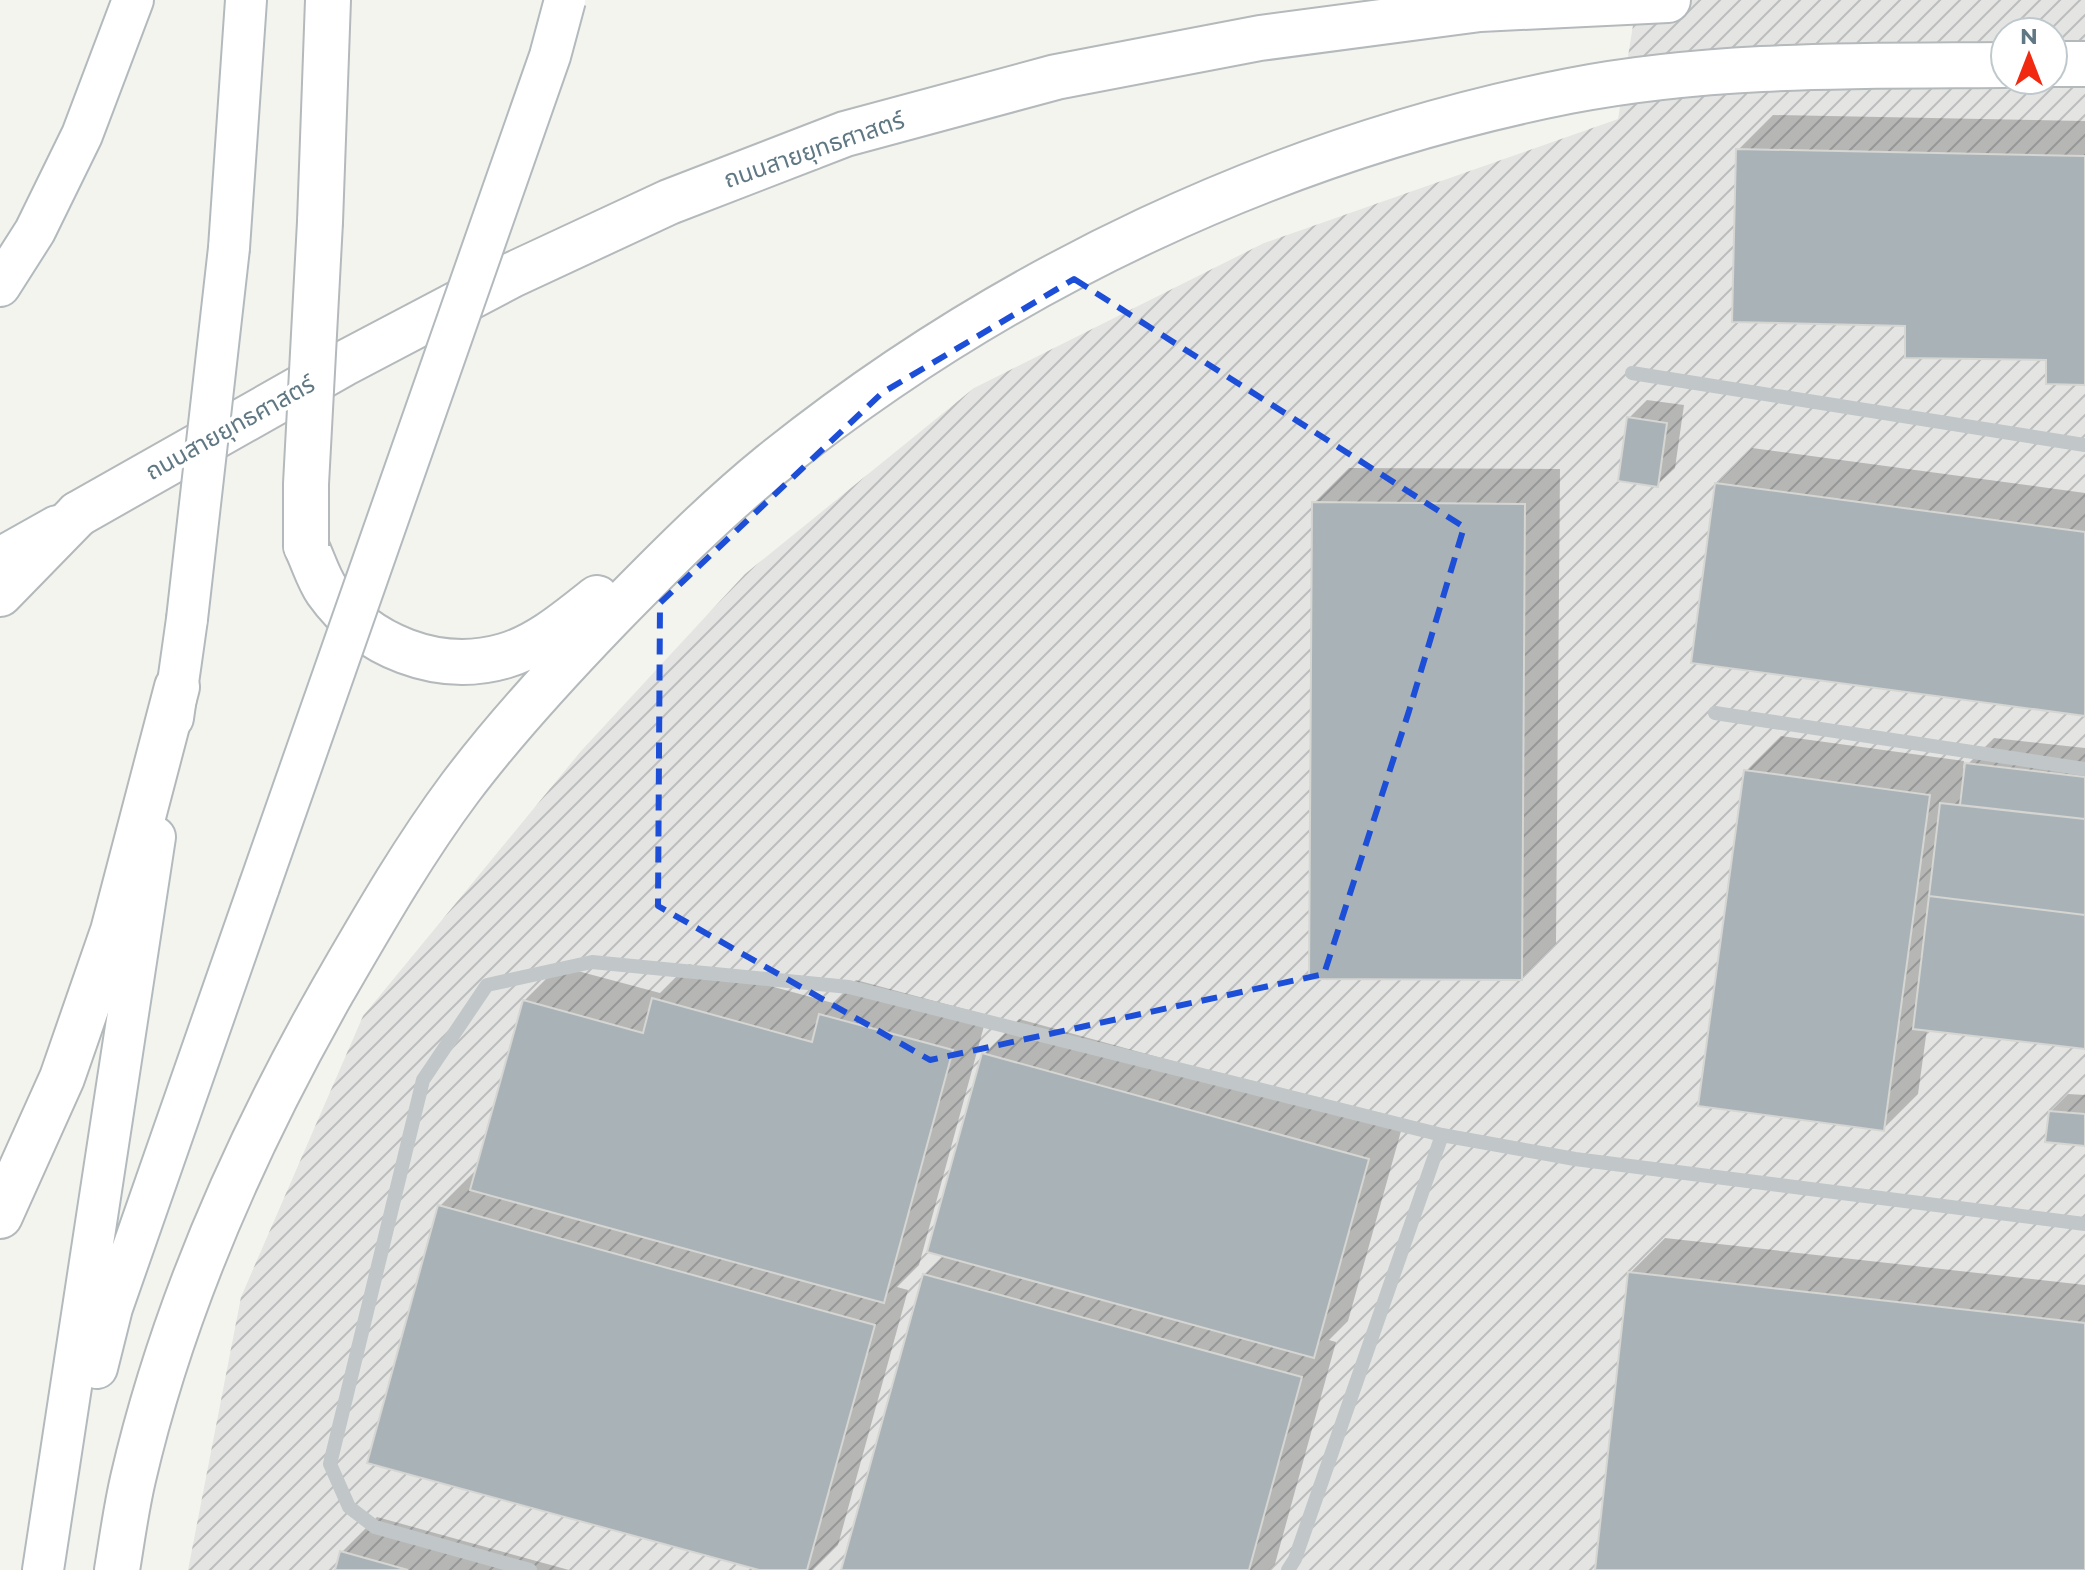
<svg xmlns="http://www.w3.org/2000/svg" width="2085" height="1570" font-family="Montserrat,'Noto Sans Thai',sans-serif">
<defs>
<pattern id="industrial-furrows" width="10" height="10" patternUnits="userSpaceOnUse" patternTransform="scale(2)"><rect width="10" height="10" fill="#e4e5e3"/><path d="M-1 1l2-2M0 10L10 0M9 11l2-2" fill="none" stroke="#bcbebd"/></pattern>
</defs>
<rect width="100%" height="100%" fill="#f4f4ef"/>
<path fill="url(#industrial-furrows)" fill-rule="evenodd" d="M1637,0H2085V1570H188L241,1297L363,1016L581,751L745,574L974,388L1264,243L1618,119ZM2005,32H2053V80H2005Z"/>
<path fill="#0003" d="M1773,115L2085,121V383L2048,358L1907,324L1738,150Z
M1647,400L1684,405L1675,468L1657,485L1629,418Z
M1752,448L2085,493V714L1717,484Z
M1349,468L1560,469L1556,943L1521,978L1314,503Z
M1781,736L1964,761L1963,769L1994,738L2085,748V1047L1927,1029L1918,1094L1883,1129L1746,771Z
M689,964L833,1003L856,980L987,1015L919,1265L897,1287L908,1290L838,1545L813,1570H767L440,1206L475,1171L524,1001L559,966L660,993Z
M1019,1019L1403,1124L1348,1321L1329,1340L1336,1342L1275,1564L1269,1570H843L925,1275L945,1255L984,1054Z
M2068,1094L2085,1095V1144L2050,1112Z
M1665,1238L2085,1285V1570H1597L1630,1273Z
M377,1517L569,1570H337L342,1552Z"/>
<path fill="#a9b3b7" stroke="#d5d5d2" stroke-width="2" d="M1736,149L2085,156V385L2046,384V360L1905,358V326L1732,322Z
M1627,417L1667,423L1658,487L1618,481Z
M1715,483L2085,532V716L1691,663Z
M1312,502L1525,504L1522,980L1309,979Z
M1965,763L2085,777V819L1960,805Z
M1744,770L1930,795L1884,1131L1698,1106Z
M1940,803L2085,819V915L1929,896Z
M1929,896L2085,915V1049L1913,1029Z
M652,998L812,1042L819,1014L953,1050L884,1303L470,1190L523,1000L643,1033Z
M982,1053L1369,1159L1314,1358L927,1252Z
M2049,1111L2085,1114V1146L2045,1142Z
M438,1205L875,1325L807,1570H759L367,1463Z
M1628,1272L2085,1323V1570H1595Z
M923,1274L1302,1377L1249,1570H841Z
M340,1551L408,1570H335Z"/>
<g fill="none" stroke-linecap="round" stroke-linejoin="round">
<defs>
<path id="secondary" d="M229,248L246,0
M0,286L35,231L82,135L133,0
M0,558L57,526
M173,718L187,619
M97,1368L112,1308L259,887
M43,1570L155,837"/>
<path id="primary" d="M2053,64H2085
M320,222L328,0
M78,514L343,364L512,275L669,202L845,134L1056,77L1260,38L1480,9L1668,0
M306,546C313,560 318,578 327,591C366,646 438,675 504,656C539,646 569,620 597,598
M117,1570C122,1540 126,1509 133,1479C173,1306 246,1143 333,990C373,921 413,851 460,788C505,728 557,672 609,618C661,565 714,511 772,464C1002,279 1280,148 1569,91C1714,63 1858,66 2005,65"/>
<path id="motorway" d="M0,594L78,514
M0,1216L62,1078L113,931L177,687"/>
</defs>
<use href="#secondary" stroke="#b3babd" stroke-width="44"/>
<use href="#primary" stroke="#b4b9bc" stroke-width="48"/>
<use href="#motorway" stroke="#b3b8ba" stroke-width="48"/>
<path stroke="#c1c6c8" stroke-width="14" d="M1632,373L2085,445
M1715,713L2085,769
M530,1570L375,1527L349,1507L330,1464L423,1080L487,985L592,962L849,987L1442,1135L1575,1159L2085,1224
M1288,1570L1295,1559L1442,1135"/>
<use href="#secondary" stroke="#fff" stroke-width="40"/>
<use href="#primary" stroke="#fff" stroke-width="44"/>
<use href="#motorway" stroke="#fff" stroke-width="44"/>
<defs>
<path id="secondary-bridge" d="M187,619L229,248
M259,887L550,56L565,0"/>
<path id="primary-bridge" d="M306,546V484L320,222"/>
</defs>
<use href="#secondary-bridge" stroke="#b3babd" stroke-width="44" stroke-linecap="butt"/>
<use href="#primary-bridge" stroke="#b4b9bc" stroke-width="48" stroke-linecap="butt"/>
<use href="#secondary-bridge" stroke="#fff" stroke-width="40"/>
<use href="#primary-bridge" stroke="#fff" stroke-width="44"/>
</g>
<path fill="none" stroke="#1d4ed8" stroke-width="6" stroke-dasharray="16 10" stroke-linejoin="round" d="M1074,279L1464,527L1409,711L1324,974L930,1060L658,906L660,603L882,393Z"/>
<g text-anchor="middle" stroke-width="8" stroke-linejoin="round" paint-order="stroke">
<g font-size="24" fill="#607883" stroke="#fff">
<text transform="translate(814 150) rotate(-19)" y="8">ถนนสายยุทธศาสตร์</text>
<text transform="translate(230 428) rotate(-29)" y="8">ถนนสายยุทธศาสตร์</text>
</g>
</g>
<g transform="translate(2029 56)"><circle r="38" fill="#ffffff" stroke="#bfc9cd" stroke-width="2"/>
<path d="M0-6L14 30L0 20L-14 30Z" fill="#f22911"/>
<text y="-12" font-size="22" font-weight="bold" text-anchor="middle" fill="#607883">N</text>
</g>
</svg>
